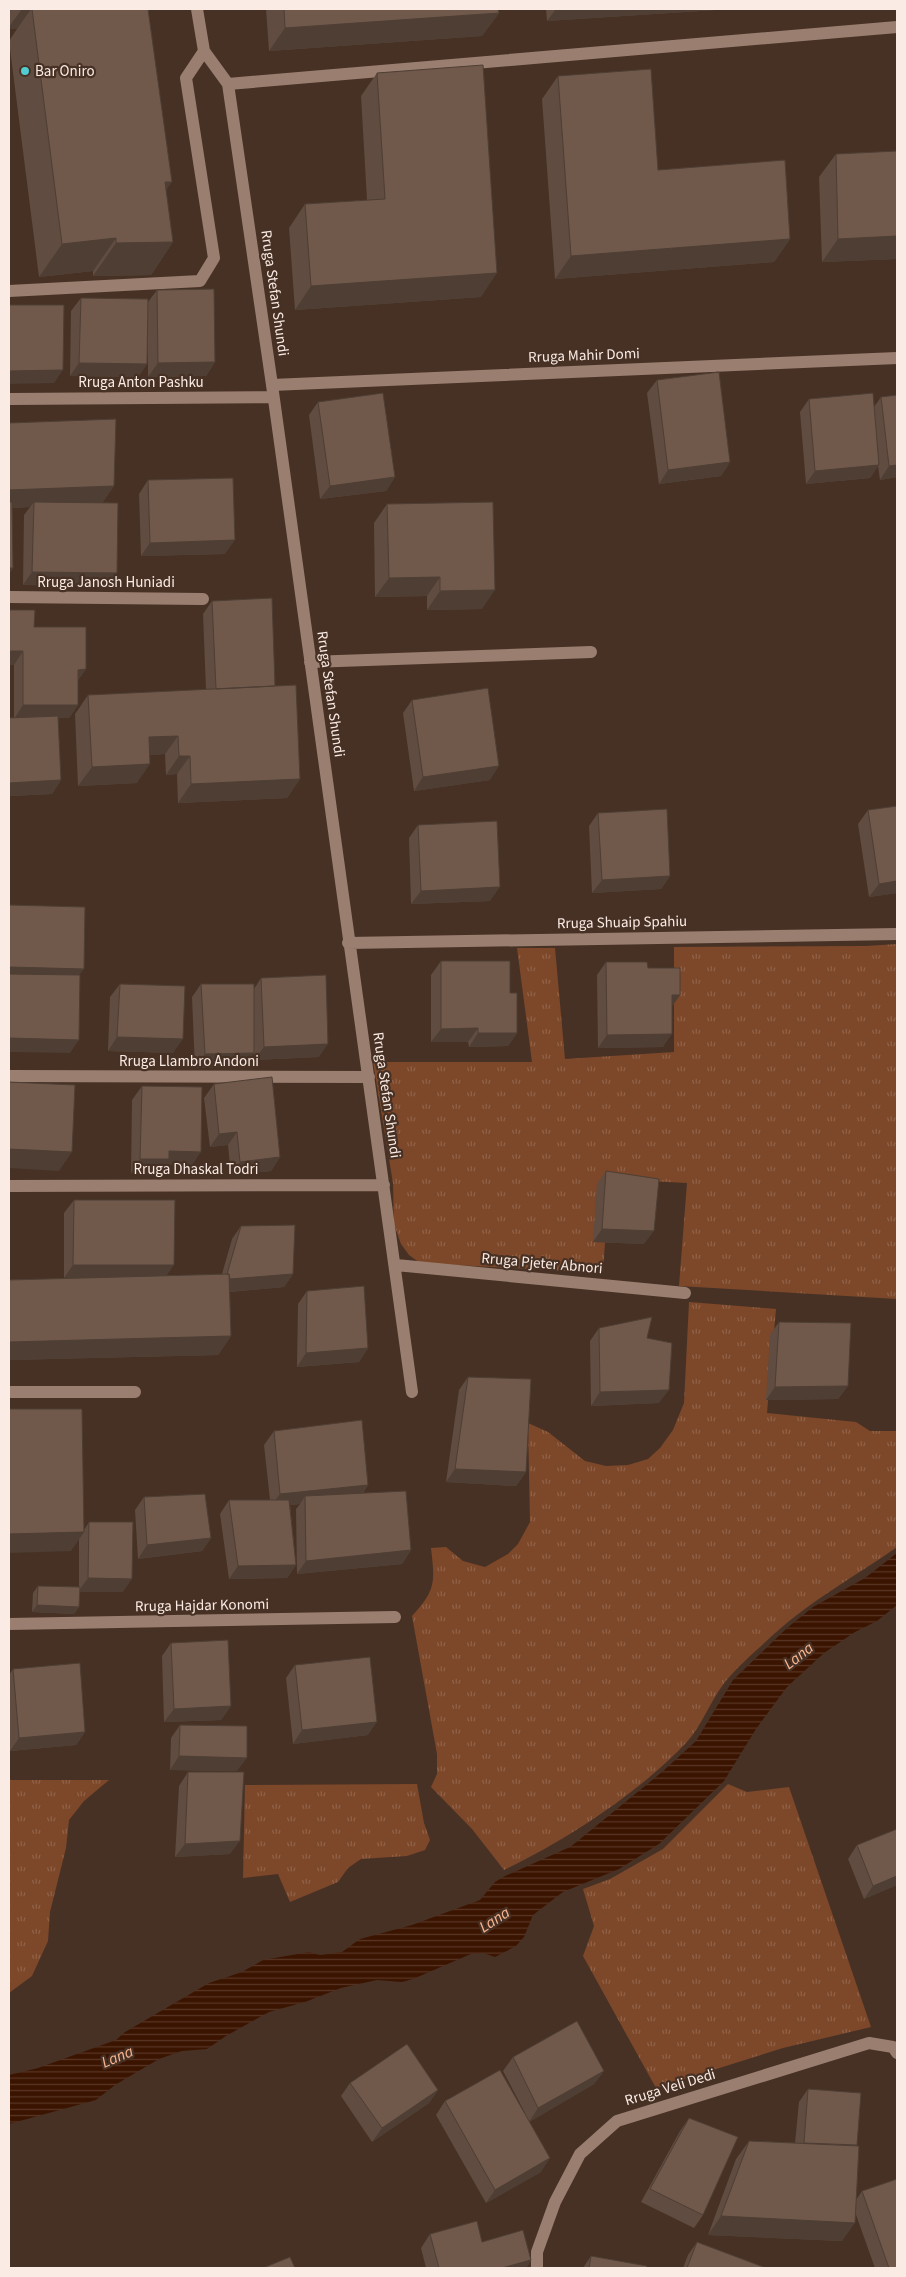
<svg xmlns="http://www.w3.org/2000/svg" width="906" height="2277" font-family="'Source Sans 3',sans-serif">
<defs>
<pattern id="grass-tufts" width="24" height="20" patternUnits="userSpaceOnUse" patternTransform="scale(1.25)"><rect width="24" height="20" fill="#7d4729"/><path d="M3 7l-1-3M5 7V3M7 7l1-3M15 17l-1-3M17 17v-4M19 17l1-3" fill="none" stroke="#906248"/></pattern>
<pattern id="water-rules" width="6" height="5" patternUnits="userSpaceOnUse" patternTransform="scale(1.25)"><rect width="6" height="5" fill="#3b1400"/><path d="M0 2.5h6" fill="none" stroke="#583625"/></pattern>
</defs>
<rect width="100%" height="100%" fill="#473125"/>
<path fill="url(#grass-tufts)" d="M897,944V1299L679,1286L687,1183L609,1179L603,1273L420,1263L409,1255L401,1244L394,1224L393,1183L373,1062H532L517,948H555L565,1059L674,1052V947L866,946Z
M689,1302L776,1309L767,1413L856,1422L870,1431H897V1547C856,1576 811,1600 774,1634C758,1649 739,1665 725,1682C710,1701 702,1726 686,1743C640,1792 565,1841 504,1870L472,1829L431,1787L437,1774V1754L412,1616C436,1590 435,1582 431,1548L446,1547L463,1561L485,1567L508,1554L518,1544L530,1522L528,1423L548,1432L585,1461L606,1466L628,1465L648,1459L660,1448L673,1430L684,1403Z
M9,1780H109L84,1801L69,1820L66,1848L50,1912L48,1941L32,1976L9,1993Z
M417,1784L424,1823L430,1840L425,1850L407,1856L361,1859L348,1868L338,1882L290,1902L278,1874L243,1878L245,1785Z
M728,1784L747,1792L789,1787L871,2027L783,2048L656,2088L583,1956L594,1926L583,1889L610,1879L663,1849Z"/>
<path fill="url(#water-rules)" d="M897,1553V1605L877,1621L855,1632L824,1653L787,1687L756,1729L724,1781L659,1844L619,1869L563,1892L533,1915L524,1937L516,1946L495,1957L483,1953L471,1954L413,1979L402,1982L377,1980L341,1988L305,2002L269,2012L226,2036L207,2049L182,2051L159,2059L115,2085L96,2100L9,2124V2075L38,2068L116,2040L125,2032L209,1983L242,1972L263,1960L309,1952L320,1955L342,1952L360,1939L412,1925L480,1900L495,1882L505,1876L570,1847L579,1840L662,1772L696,1741L733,1680L787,1628L813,1607L865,1578Z"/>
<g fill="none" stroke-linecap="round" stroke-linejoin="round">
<path stroke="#9a7f71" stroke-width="12" d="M197,9L204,51L228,84L272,385L412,1392
M228,84L897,27
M9,291L200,281L214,258L186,78L204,51
M272,385L897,358
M9,399L273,397
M9,597L203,599
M310,662L591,652
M348,943L897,934
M9,1076L369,1077
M9,1186L384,1185
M396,1265L685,1293
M9,1392H135
M9,1624L395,1617
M537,2268V2252L555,2202L580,2154L617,2121L869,2043L893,2047L897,2053"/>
</g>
<path fill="#604c40" d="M9,9H148L166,189L173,242L151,275L93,276V271L39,277L9,41L17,29H9Z
M266,9H498L499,13L482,36L269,51Z
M546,9H731L547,21Z
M377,73L481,297L295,310L289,228L305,204L367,200L361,96Z
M558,76L658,170L790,239L774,262L555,279L542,99Z
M836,154L897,259L822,262L819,177Z
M157,290L215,362L206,376L148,377V332L147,364L138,377L70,376L71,311L81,298L148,302Z
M657,380L730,462L721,476L659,484L647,393Z
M897,395V477L880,480L878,466L870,478L806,484L800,412L809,399L874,407L881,397Z
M318,402L395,477L386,491L320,499L309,415Z
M9,423L114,486L102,503L117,573L107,586L23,585L24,515L30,507L12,508L13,568L9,574Z
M148,480L225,554L141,556L139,494Z
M387,504L482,609L427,610V596L375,597L374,523Z
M212,601L275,686L300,779L287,798L178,803L177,774L166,775L165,754L149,755L137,783L78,786L75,714L88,695L206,690L203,614Z
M9,610L34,627L86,669L78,680V705L69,718H58L61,780L52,794L9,796V718H14V665H9Z
M412,700L490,780L414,791L403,713Z
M868,810L897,893L869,897L858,824Z
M598,813L670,876L661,889L592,893L589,826Z
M418,825L490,901L411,904L409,838Z
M441,961L510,993L517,1033L508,1046L469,1047L468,1042H431V975Z
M606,962L648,968L680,995L672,1006L663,1047L598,1048L597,975Z
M261,978L319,1057L254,1060V1053L245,1066L195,1068L192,997L201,984L254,989Z
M120,984L173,1053L108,1051L110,997Z
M214,1084L280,1157L271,1171L231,1175L228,1145L210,1147L204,1098Z
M142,1086L192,1165L165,1164L160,1172L131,1173L132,1100Z
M606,1171L644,1244L593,1242L597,1184Z
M74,1200L167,1276L222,1274L232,1239L241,1226L293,1274L284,1287L230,1292L231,1336L218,1355L9,1360V1280L80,1278H64V1213Z
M307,1291L368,1348L359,1362L297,1367L298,1304Z
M779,1322L848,1386L838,1399L766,1400L770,1335Z
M599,1328L647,1338L659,1403L591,1406L590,1341Z
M468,1377L526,1472L516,1486L446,1482L459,1390Z
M274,1431L368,1485L363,1493L411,1550L402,1564L297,1574L296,1509L300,1504L290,1505L296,1565L287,1578L229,1579L220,1514L229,1500H270L264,1445Z
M144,1497L211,1538L202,1551L138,1559L135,1510Z
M89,1522L123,1592H80L79,1607L74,1614L32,1612L33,1593L38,1586L79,1587V1539L71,1551Z
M171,1643L231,1706L221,1720L164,1722L162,1656Z
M295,1665L368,1735L293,1744L286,1678Z
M13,1669L85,1732L76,1745L10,1751L9,1741V1675Z
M180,1725L237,1771L170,1770L171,1738Z
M188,1772L230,1854L175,1857L179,1786Z
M857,1845L897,1885L864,1899L848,1859Z
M513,2057L604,2071L594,2084L529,2122L541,2172L486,2203L436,2115L445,2101L525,2113L503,2071Z
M350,2083L438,2090L429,2103L372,2142L341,2096Z
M808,2089L857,2145L856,2200L862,2191L897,2268H875L855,2212L842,2241L708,2235L736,2159L749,2141L795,2143L799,2102Z
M689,2118L703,2215L694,2228L641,2202L680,2131Z
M430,2234L482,2242L531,2260L526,2268H426L421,2248Z
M697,2242L766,2268H683L688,2255Z
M591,2256L646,2268H583Z"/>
<path fill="#4e3e34" d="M22,9H31L17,29H9V27Z
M556,9H731L547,21Z
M499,13L482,36L269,51L285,28Z
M165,182H172L149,215Z
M897,236V259L822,262L838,239Z
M116,238L93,271L39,277L62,244Z
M790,239L774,262L555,279L571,256Z
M173,242L151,275L93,276L116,243Z
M497,273L481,297L295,310L311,286Z
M215,362L206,376L148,377L158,363Z
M79,363L147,364L138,377L70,376Z
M63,370L54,383L9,384V371Z
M730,462L721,476L659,484L668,470Z
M879,465L870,478L806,484L815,471Z
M897,465V477L880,480L889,466Z
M395,477L386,491L320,499L330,486Z
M114,486L101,505L34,502L30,507L9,508V490Z
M235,540L225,554L141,556L150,543Z
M9,568H13L9,574Z
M32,572L117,573L107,586L23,585Z
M440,577L427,596L375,597L389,578Z
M495,590L482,609L427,610L440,591Z
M9,651H23L14,665H9Z
M86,669L76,683L78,670Z
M23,705H78L69,718L14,719Z
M178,736L165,754L135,756L149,737Z
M179,756H190L177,774L166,775Z
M150,764L137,783L78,786L92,767Z
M499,766L490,780L414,791L423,777Z
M300,779L287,798L178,803L191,784Z
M61,780L52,794L9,796V783Z
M670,876L661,889L592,893L602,880Z
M897,881V893L869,897L879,884Z
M500,887L490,901L411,904L421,891Z
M9,967L84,969L74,982L9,980Z
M672,995H680L671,1008Z
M478,1028L468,1042H431L441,1029Z
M478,1033H517L508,1046L469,1047Z
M672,1034L663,1047L598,1048L607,1035Z
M117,1037L183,1039L173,1053L108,1051Z
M9,1038L79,1040L70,1053L9,1052Z
M328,1044L319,1057L254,1060L264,1047Z
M254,1053L245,1066L195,1068L205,1054Z
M237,1132L228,1145L210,1147L219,1134Z
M9,1149L72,1152L59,1171L9,1168Z
M169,1151L201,1152L192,1165L165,1164L160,1172L131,1173L140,1159Z
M280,1157L271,1171L231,1175L240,1162Z
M602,1229L654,1231L644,1244L593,1242Z
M73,1265H174L165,1278H64Z
M293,1274L284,1287L216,1293L226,1279Z
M231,1336L218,1355L9,1360V1342Z
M368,1348L359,1362L297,1367L306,1353Z
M848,1386L838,1399L766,1400L775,1387Z
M669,1390L659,1403L591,1406L600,1392Z
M455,1469L526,1472L516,1486L446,1482Z
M368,1485L359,1498L305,1496L300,1504L270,1507L280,1494Z
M84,1532L71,1551L9,1553V1534Z
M211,1538L202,1551L138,1559L147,1545Z
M411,1550L402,1564L297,1574L306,1561Z
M296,1565L287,1578L229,1579L238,1566Z
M88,1578L132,1579L123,1592H78Z
M37,1605L79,1607L74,1614L32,1612Z
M231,1706L221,1720L164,1722L174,1709Z
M377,1722L368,1735L293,1744L302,1730Z
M85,1732L76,1745L10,1751L19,1738Z
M179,1756L247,1758L237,1771L170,1770Z
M240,1841L230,1854L175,1857L185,1844Z
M897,1876V1885L864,1899L873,1886Z
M604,2071L594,2084L529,2122L538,2108Z
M438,2090L429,2103L372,2142L382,2128Z
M550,2158L541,2172L486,2203L495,2190Z
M721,2216L855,2223L842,2241L708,2235Z
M531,2260L526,2268H502Z"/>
<path fill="#70584b" stroke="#4e3e34" d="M32,9H148L172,182H165L173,242L116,243V238L62,244Z
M284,9H498L499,13L285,28Z
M483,65L497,273L311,286L305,204L385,199L377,73Z
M651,69L658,170L785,160L790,239L571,256L558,76Z
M897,151V236L838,239L836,154Z
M214,289L215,362L158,363L157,290Z
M81,298L148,299L147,364L79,363Z
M9,305H64L63,370L9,371Z
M719,372L730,462L668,470L657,380Z
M383,393L395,477L330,486L318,402Z
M873,393L879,465L815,471L809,399Z
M897,395V465L889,466L881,397Z
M116,419L114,486L9,490V423Z
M233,478L235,540L150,543L148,480Z
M9,502H12L13,568H9Z
M34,502L118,503L117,573L32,572Z
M493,502L495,590L440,591V577L389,578L387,504Z
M272,598L275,686L216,689L212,601Z
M9,610H35L34,627H86V669L78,670V705H23V651H9Z
M296,685L300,779L191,784L190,756H179L178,736L149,737L150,764L92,767L88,695Z
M488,688L499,766L423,777L412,700Z
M58,716L61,780L9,783V718Z
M897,806V881L879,884L868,810Z
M667,809L670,876L602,880L598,813Z
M497,821L500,887L421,891L418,825Z
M9,905L85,907L84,969L9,967Z
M441,961H510V993H517V1033H478V1028L441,1029Z
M606,962H647L648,968H680V995H672V1034L607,1035Z
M9,974L80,975L79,1040L9,1038Z
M326,975L328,1044L264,1047L261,978Z
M120,984L185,986L183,1039L117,1037Z
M201,984H254V1053L205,1054Z
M272,1077L280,1157L240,1162L237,1132L219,1134L214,1084Z
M9,1082L75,1085L72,1152L9,1149Z
M142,1086L202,1087L201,1152L169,1151V1159H140Z
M606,1171L659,1179L654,1231L602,1229Z
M74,1200H175L174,1265H73Z
M295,1225L293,1274L230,1279L229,1274H227L241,1226Z
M229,1274L231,1336L9,1342V1280Z
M364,1286L368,1348L306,1353L307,1291Z
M652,1317L647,1338L672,1343L669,1390L600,1392L599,1328Z
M779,1322L851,1323L848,1386L775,1387Z
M468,1377L531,1379L526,1472L455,1469Z
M9,1409H82L84,1532L9,1534Z
M362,1420L368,1485L280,1494L274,1431Z
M406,1491L411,1550L306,1561L305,1496Z
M205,1494L211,1538L147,1545L144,1497Z
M229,1500H289L296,1565L238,1566Z
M89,1522H133L132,1579L88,1578Z
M38,1586L80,1587L79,1607L37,1605Z
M228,1640L231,1706L174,1709L171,1643Z
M370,1657L377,1722L302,1730L295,1665Z
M80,1663L85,1732L19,1738L13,1669Z
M180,1725L247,1726V1758L179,1756Z
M188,1772H244L240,1841L185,1844Z
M897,1829V1876L873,1886L857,1845Z
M577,2021L604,2071L538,2108L513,2057Z
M407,2044L438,2090L382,2128L350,2083Z
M500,2070L550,2158L495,2190L445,2101Z
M808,2089L861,2093L857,2145L804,2143Z
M689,2118L738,2137L703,2215L650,2189Z
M749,2141L859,2146L855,2223L721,2216Z
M897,2179V2268H889L862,2191Z
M477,2221L482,2242L523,2230L531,2260L502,2268H439L430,2234Z
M697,2242L766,2268H687Z
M591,2256L647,2266L646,2268H589Z
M290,2257L295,2268H263Z"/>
<circle fill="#51ccd1" stroke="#473125" stroke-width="2" cx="25" cy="71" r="5"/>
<g text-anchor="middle" stroke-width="4.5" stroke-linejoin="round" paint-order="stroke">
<g font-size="15" fill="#faebe4" stroke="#473125" text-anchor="start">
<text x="35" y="76">Bar Oniro</text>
</g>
<g font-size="15" fill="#faebe4" stroke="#473125">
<text transform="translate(275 293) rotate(82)" y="5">Rruga Stefan Shundi</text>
<text transform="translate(584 355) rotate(-2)" y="5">Rruga Mahir Domi</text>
<text x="141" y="387">Rruga Anton Pashku</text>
<text x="106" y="587">Rruga Janosh Huniadi</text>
<text transform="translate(331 694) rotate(82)" y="5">Rruga Stefan Shundi</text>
<text transform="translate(622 922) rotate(-1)" y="5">Rruga Shuaip Spahiu</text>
<text x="189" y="1066">Rruga Llambro Andoni</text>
<text transform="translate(387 1095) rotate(82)" y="5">Rruga Stefan Shundi</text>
<text x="196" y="1174">Rruga Dhaskal Todri</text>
<text transform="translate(542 1263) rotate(5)" y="5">Rruga Pjeter Abnori</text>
<text transform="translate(202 1605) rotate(-1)" y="5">Rruga Hajdar Konomi</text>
<text transform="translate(670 2087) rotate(-17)" y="5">Rruga Veli Dedi</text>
</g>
<g font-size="16" font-style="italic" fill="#fab691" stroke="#473125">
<text transform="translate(798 1655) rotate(-38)" y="6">Lana</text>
<text transform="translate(494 1919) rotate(-33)" y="6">Lana</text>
<text transform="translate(117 2056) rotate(-23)" y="6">Lana</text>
</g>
</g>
<rect width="906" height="2277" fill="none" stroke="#faebe4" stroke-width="20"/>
</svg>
